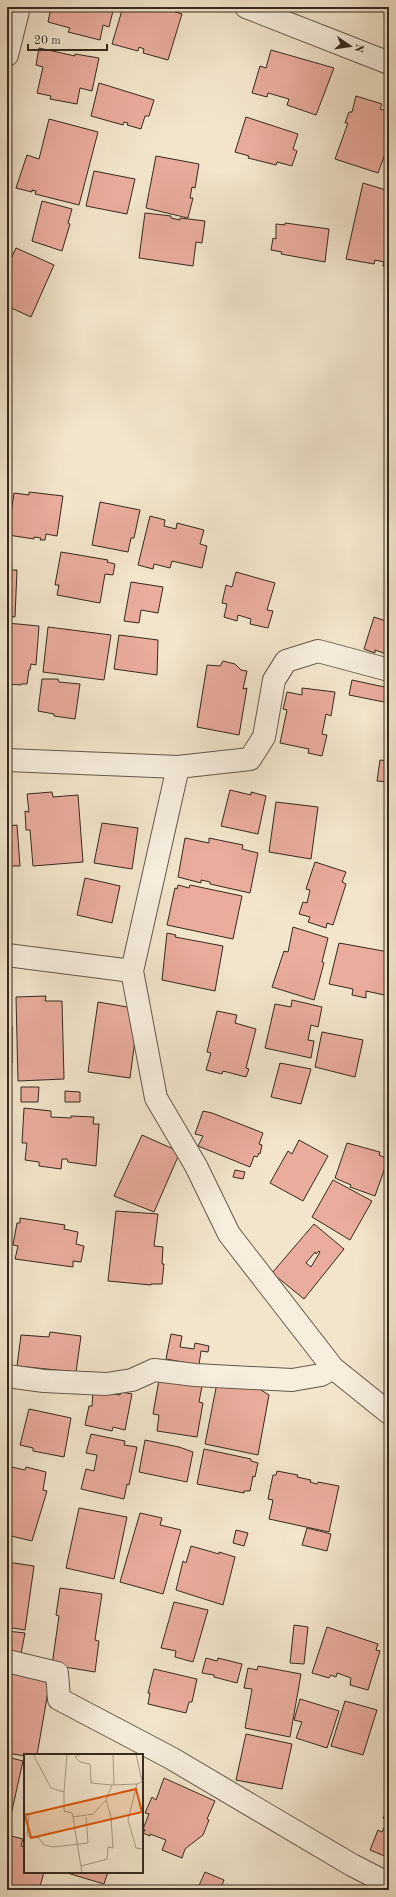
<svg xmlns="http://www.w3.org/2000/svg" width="396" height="1897" font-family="'Old Standard TT',serif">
<rect width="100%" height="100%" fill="#f2e5cc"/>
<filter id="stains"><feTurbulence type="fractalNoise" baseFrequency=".005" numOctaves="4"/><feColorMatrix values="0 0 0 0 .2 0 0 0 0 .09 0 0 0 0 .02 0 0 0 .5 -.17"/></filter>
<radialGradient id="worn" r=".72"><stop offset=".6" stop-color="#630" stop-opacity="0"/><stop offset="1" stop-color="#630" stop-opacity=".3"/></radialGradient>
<path fill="#eaac9d" stroke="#352a1e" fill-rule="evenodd" d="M51,7H114L109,27L103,25L100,40L68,32L70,28L48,22Z
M123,7H159L182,14L168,60L143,53L144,49L139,47L138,51L112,44Z
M39,48L75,56V54L99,58L92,91L80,88L77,104L50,99L51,96L37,93L43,67L36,65Z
M271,50L334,68L316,115L287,105L289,99L268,93L267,97L252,93L260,66L266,68Z
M99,83L154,100L149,116H145L141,129L127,125L128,123L124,122L123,125L91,116Z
M356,96L382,104L380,109L389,112V143L378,173L335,159L348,123H345L349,112H352Z
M246,117L298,134L293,149L297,151L292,166L277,162L276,165L248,158L249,156L235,152Z
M49,119L98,132L79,205L35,194L36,191L32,190V192L16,188L27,155L39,159Z
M156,156L199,164L195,188L192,187L190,198H193L188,218L146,208Z
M389,164V176L384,173Z
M94,171L135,179L127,214L86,206Z
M363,183L389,191V267L383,266L384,262L375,260L374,264L346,259Z
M42,201L72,209L68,223L70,224L62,251L32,241Z
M145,213L171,216V218L180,220V218L205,221L202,243L196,242L193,266L139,258Z
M285,223L329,229L325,262L281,254L282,252L271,250L273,238L276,239V224L285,225Z
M16,248L54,265L31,317L7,306V268Z
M29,492L63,496L57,536L46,534L45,540H40L41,538L34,537V539L8,535L14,493L29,495Z
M100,502L140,510L134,538H131L128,552L92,545Z
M150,516L165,520L164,526L176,529L177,523L204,530L200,544L207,546L202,568L172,561L170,568L154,564L153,569L138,565Z
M61,552L108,560L107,562L115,564L113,575L105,574L100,603L57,595L59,585H55Z
M7,570H17L15,617L7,616Z
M236,572L275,583L267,610L273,611L268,628L250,624L251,619L238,615L237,621L224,617L227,604L222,603L226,585L232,587Z
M131,582L163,587L158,613L141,610L139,623L124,621Z
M374,617L389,622V655L375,650V653L364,649Z
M7,623L39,626L36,665L31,664L30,670H29L27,684H21V685L7,684Z
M48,627L111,635L104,680L43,672Z
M119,635L158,640L157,675L114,669Z
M223,661L235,664L241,670L247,671L243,689L247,688L239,735L197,727L207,665L220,666Z
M42,679H58L59,682L80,684L75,719L54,716V714L38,711Z
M352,680L389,688V703L349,695Z
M302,688L335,692L331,716L326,714L322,734L327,735L322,756L308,753L309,749L280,743L287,710L283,709L287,692L302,695Z
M380,760L389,761L388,782L377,781Z
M230,790L251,795V792L266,796L258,834L221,826Z
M52,792L53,797L78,795L83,862L33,866L30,830H26L25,811L29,812L27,794Z
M276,802L318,807L311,859L269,852Z
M102,823L138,828L132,869L94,863Z
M17,825L20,866H7V826Z
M185,838L209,843V838L243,845L242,849L258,853L250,893L210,884V882L201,880V883L178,877Z
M315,862L346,872L342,882L346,884L333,925L327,923L326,928L308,922L310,917L299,914L303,902L307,903L310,890L306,889Z
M85,878L120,886L112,923L77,915Z
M178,885L189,888L190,885L242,896L233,939L167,925L175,888L177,889Z
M293,927L328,938L322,962L324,963L314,1000L272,987L284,951L288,952Z
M167,933L176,935L175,937L223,946L215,991L162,980Z
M339,943L389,952V996L366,991V998L352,995L353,989L329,984Z
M46,996L45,1001H62L64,1079L18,1081L16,997Z
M292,1000L322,1007L318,1027L311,1025L308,1040L314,1041L311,1058L265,1048L275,1004L291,1007Z
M98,1002L139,1009L130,1078L88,1072Z
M217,1011L237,1015L235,1023L256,1029L246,1068L249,1069L246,1077L223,1071L222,1074L206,1070L211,1053L207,1052Z
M7,1026H12V1063H7Z
M322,1032L363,1040L355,1077L315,1067Z
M280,1063L311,1069L301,1104L271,1097Z
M7,1067H11L10,1081H7Z
M21,1087H39L38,1102H21Z
M65,1091L80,1092V1102H65Z
M24,1108L51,1111V1117L71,1118V1116L94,1117L93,1124H99L96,1166L68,1162L67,1159H62L61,1169L39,1166V1162L25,1160L27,1143H22Z
M203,1111L212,1113L263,1133L259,1144L262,1145L260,1154L259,1153L257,1157L254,1156L250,1167L198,1146L203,1136L195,1134Z
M142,1135L180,1152L154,1212L114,1196Z
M299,1140L328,1156L303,1201L270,1183L288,1151L292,1154Z
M347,1143L380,1152L379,1155L388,1159L375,1196L350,1187L351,1185L335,1178Z
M235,1170L245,1172L243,1179L233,1177Z
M333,1180L372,1201L350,1240L312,1217Z
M116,1211L158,1214L154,1246L163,1247L162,1264H164L162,1284H151V1285L108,1281Z
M7,1217L10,1218L7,1239Z
M20,1218L65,1225L64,1229L78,1232L76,1244L84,1246L81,1262L73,1261V1267L15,1259L18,1246L13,1245L17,1223H20Z
M314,1224L344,1249L304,1299L272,1273ZM319,1251L320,1252L311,1267L306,1263L315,1252L316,1254Z
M50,1332L81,1336L76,1372L17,1366L21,1335L49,1337Z
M171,1334L182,1336L180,1347L194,1349L195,1343L209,1346L208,1352L201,1351L199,1365L166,1359Z
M160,1374L202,1386L199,1402L203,1403L197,1437L157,1431L159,1415L153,1414Z
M218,1378L261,1387V1390L269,1395L258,1455L205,1444Z
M93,1391L120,1395L121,1392L132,1394L125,1430L113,1427L112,1431L85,1425L89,1406H92Z
M29,1409L71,1418L64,1457L33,1451V1448L20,1445Z
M91,1434L125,1441L124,1445L137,1447L129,1485L127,1484L124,1499L81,1489L86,1469L94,1471L97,1455L86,1453Z
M145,1440L179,1447L193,1452L187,1482L139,1472Z
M204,1449L251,1459V1461L258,1463L255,1477L253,1476L250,1491H244V1493L197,1484Z
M7,1466L25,1470L26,1467L46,1472L43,1490L47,1491L32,1541L7,1535Z
M277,1471L298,1475L297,1477L311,1480L310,1482L317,1484L318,1482L339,1486L329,1532L269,1519L273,1500L268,1499L273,1475H276Z
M79,1508L127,1517L114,1579L66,1568Z
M140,1513L162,1518L160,1525L181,1530L163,1594L120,1582Z
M307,1528L331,1534L327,1551L302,1545Z
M236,1530L248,1533L244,1546L233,1543Z
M191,1546L219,1554V1552L235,1557L223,1605L176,1590L183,1561L186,1563Z
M7,1562L34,1566L25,1630L7,1627Z
M60,1588L102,1594L95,1640L99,1641L95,1672L52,1665L59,1616L56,1615Z
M174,1602L208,1610L193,1662L175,1657L176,1651L161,1648Z
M294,1625L308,1627L304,1664L290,1663Z
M327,1627L378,1644L376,1650L380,1651L368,1690L350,1685L351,1678L337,1673L336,1677L331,1675L329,1678L312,1673Z
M7,1631L25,1633L21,1654L7,1652Z
M206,1658L217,1661L218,1658L242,1664L237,1683L214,1677V1675L202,1673Z
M258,1666L301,1674L290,1737L245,1728L252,1689L244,1688L248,1668L257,1670Z
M154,1669L197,1679L192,1702H189L186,1713L148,1704L150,1693H148Z
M7,1673L50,1680L37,1755L25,1756L7,1753Z
M300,1699L339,1711L327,1748L296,1738L302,1722L294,1720Z
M345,1701L377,1710L363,1755L331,1746Z
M246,1734L292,1744L282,1789L236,1780Z
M7,1757L23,1761L11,1815L7,1814Z
M164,1778L215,1801L207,1819L209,1820L203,1835L185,1849L182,1858L162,1850L166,1840L150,1834V1836L143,1833L145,1830L143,1829L149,1814L145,1813L152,1797L156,1800Z
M388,1808L389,1809V1855L387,1857L370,1850L378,1830L382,1832L387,1821L383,1818Z
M7,1835L23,1839L21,1846L25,1847V1872H44L39,1890H16L8,1888L10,1884L7,1883Z
M64,1872H108L104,1884Z
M205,1872L224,1880L220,1890H197Z"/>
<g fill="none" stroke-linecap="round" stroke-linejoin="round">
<defs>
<path id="minor" d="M246,7L389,63
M7,55L19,7
M7,760L178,767L250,759L264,737L274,680L286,661L318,651L389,670
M178,767L132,971L156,1098L196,1166L229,1234L333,1368L389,1413
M7,955L132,971
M7,1376L44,1381L106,1384L132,1380L154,1370L195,1375L292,1380L321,1375L333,1368
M7,1661L57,1673L59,1699L171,1758L352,1865L389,1884"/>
</defs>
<use href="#minor" stroke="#64594a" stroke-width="24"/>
<use href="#minor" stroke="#f7eede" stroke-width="22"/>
</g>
<g transform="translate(24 1754)">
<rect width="119" height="119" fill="#f2e5cc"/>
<path fill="none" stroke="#a69a86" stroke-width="1" d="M9,0L27,34L40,38V57L48,59L49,63L58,119M57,0L51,3L56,8L66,10L67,29L88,31M89,0L90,31M112,0L119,31M113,30L104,66L112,94L119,95M40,38L43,0M0,59L5,60L3,82L15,84L20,91L29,93L64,89L62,63M49,63L69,60L82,46L88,31L113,30L118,28M57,112L83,105L84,93L89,94L87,63L82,46"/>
<path fill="#df570d" fill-opacity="0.15" stroke="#df570d" stroke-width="2" d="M112,35L118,58L7,84L1,61Z"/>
<rect width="119" height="119" fill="none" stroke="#352a1e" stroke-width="2"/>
</g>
<rect width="396" height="1897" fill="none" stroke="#f2e5cc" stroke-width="24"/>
<rect x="8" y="8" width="380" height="1881" fill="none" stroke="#352a1e" stroke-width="2"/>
<rect x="12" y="12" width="372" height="1873" fill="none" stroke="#352a1e"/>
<g transform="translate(350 46) rotate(103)" stroke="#f7eede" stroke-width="3" paint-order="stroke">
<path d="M0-3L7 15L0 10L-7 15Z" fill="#352a1e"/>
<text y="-6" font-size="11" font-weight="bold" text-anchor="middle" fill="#352a1e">N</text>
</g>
<path d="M28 44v6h79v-6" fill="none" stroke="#352a1e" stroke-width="2"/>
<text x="34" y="44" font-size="12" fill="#352a1e" stroke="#f7eede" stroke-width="3" paint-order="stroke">20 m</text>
<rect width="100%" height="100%" filter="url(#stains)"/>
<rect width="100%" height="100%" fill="url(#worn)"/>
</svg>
